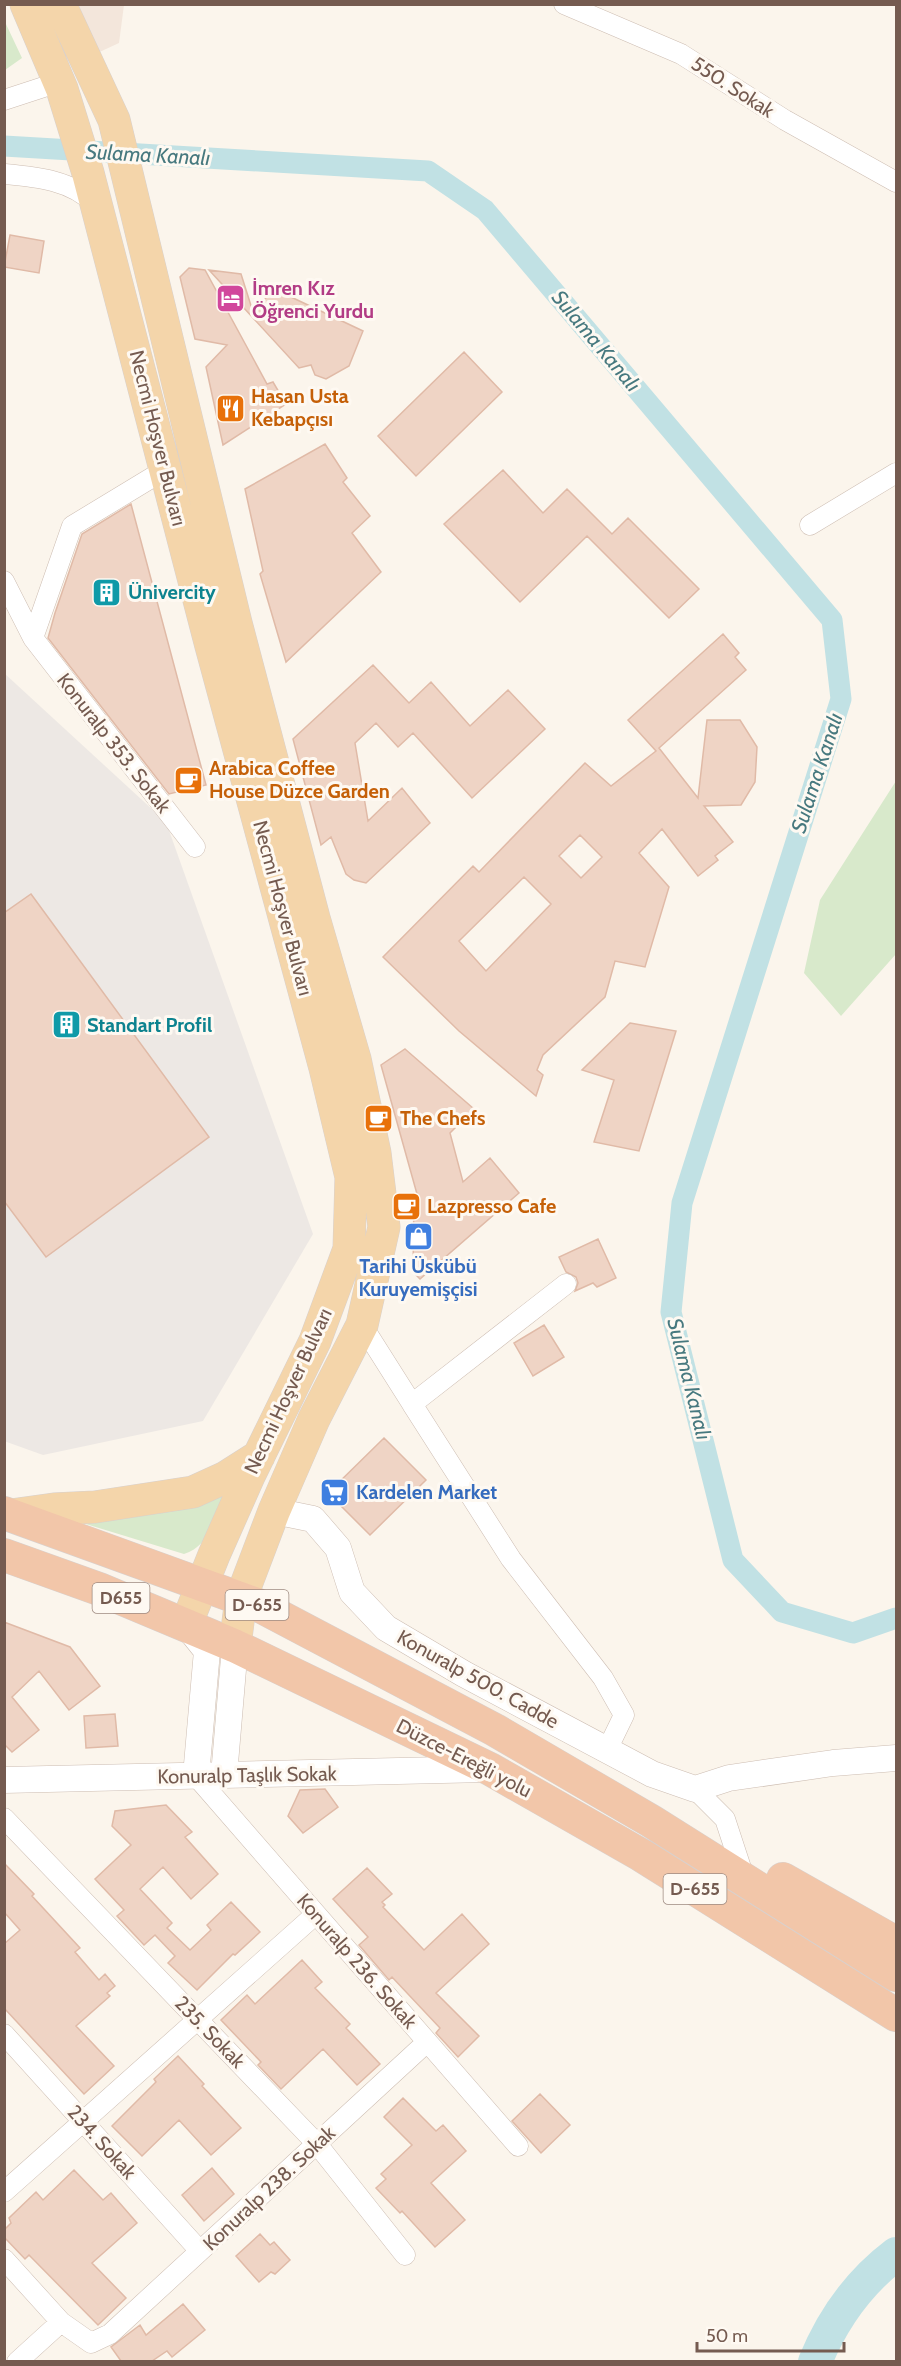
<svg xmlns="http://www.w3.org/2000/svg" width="901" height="2366" font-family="Cabin,sans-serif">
<rect width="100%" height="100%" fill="#fbf5ec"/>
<path fill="#f3e6db" d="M71,5H124L119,43L93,55Z"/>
<path fill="#ede8e4" d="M4,673L166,822L313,1234L203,1421L43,1455L4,1441Z"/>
<path fill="#d8e9cb" d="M5,22L22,58L5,70H4Z
M896,781V954L841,1016L804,973L820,900Z
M227,1484C218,1509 212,1546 184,1554L76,1521Z"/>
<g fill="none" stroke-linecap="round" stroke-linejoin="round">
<path stroke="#c1e1e4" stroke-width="21" d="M4,146L428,171L485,210L832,620L841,699L682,1203L671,1312L733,1560L782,1612L853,1633L896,1618"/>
<path stroke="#c1e1e4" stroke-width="34" d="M815,2362C833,2318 859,2282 896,2254"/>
</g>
<path fill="#efd4c5" stroke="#e0baa7" stroke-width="1.5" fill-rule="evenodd" d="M10,235L44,241L39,273L4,267Z
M189,268L205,270L267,384L273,382L286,404L223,445L206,367L227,345L195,339L180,277Z
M209,270L241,274L253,312L274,289L363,331L349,366L326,379L315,375L311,365L299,368Z
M464,352L502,392L416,476L378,436Z
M325,444L347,478L343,482L370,516L352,533L381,572L286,662L260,574L263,571L245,489Z
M503,470L543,513L567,489L612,534L628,518L699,589L669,618L587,536L520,602L444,524Z
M131,504L206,785L169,794L48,638L55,613L82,534Z
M723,634L739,653L735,657L746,670L659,748L698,798L707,720H740L757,747L755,782L741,805L704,806L733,842L715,856L718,860L698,876L662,829L639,853L669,887L645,967L615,961L605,997L543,1055L537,1070L543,1075L536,1096L459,1031L383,957L473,866L479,872L585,763L611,786L656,751L628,720ZM580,835L602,857L581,878L559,856ZM524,877L551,904L486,971L459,941Z
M373,665L409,703L431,682L470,726L508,690L545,729L472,798L413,733L398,747L376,723L355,743L368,821L402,788L430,823L366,883L354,880L346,874L331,837L321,845L293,739Z
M31,894L209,1137L46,1257L4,1201V913Z
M630,1023L676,1031L639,1151L594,1142L614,1080L582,1070Z
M405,1049L474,1109L450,1133L463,1182L490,1158L519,1193L420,1279L413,1272L414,1195L417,1194L381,1065Z
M598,1239L616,1278L597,1287L593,1283L575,1291L578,1283L576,1277L566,1272L559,1257Z
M544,1325L564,1357L533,1376L514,1343Z
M384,1438L426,1480L370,1535L328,1493Z
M4,1622L70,1647L100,1686L69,1710L39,1671L12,1697L39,1730L12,1752L4,1744Z
M115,1714L118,1746L86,1748L84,1716Z
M325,1789L338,1807L303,1833L288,1816L300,1790Z
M166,1805L192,1832L185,1837L218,1874L191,1899L163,1867L140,1889L172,1923L167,1928L190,1950L211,1930L207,1925L231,1902L260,1932L235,1955L233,1954L197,1990L168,1963L175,1956L155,1935L144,1945L117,1916L124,1910L95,1879L131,1845L112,1826L115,1811Z
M4,1863L34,1894L32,1896L80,1948L75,1952L99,1980L105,1974L115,1986L107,1993L110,1996L76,2026L114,2066L84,2094L4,2008V1944L20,1930L4,1912Z
M367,1868L392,1894L382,1902L385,1905L383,1907L424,1950L462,1914L489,1944L436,1993L479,2036L458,2057L436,2033L440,2028L392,1977L389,1980L359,1945L368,1937L333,1899Z
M302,1960L322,1982L315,1988L350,2024L346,2028L380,2064L357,2085L323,2049L281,2089L258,2065L261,2062L221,2020L247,1995L255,2004Z
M178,2056L204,2084L202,2086L241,2128L211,2155L179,2120L142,2156L112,2126L156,2082L154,2079Z
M540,2094L570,2125L541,2153L512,2121Z
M403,2098L436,2131L443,2125L466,2151L431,2183L465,2220L435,2247L402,2211L400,2213L376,2188L386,2179L381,2174L412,2145L384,2117Z
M212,2168L234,2194L204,2221L182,2195Z
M74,2170L103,2200L111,2193L137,2223L92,2263L126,2298L98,2325L29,2255L25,2259L4,2237V2230L11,2223L9,2218L36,2192L43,2200Z
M260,2234L270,2245L274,2242L290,2260L275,2274L271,2272L259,2282L236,2256Z
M183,2304L205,2330L172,2357L167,2351L152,2361H121L111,2347L140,2325L146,2335Z"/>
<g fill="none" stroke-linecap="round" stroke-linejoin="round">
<defs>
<path id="minor" d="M564,4L681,54L785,120L896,182
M4,100L59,82
M4,174C37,177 72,180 96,205
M810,525L896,473
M4,581L33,638L195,847
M33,638L72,526L166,469
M566,1284L412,1404L511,1559L603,1678L624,1715L607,1750
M362,1325L412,1404
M196,1776L518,2146
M695,1789L725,1819L745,1880
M4,1818L317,2144L405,2255
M4,2034L200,2251
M4,2192L316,1914
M4,2259L61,2322L91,2343L110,2334L427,2042
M17,2362L61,2322"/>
<path id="tertiary" d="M274,1511L313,1519L338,1548L352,1592L386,1628L464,1674L652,1774L695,1789L729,1778L833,1763L896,1758
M187,1626L207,1651L196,1776
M224,1775L235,1646
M4,1780L487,1769"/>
<path id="primary" d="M26,4L62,89L88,173L211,646L325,1068L351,1177L349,1249L315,1341L249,1476L214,1555L186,1625
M60,4L114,120L236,623L314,918L355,1059L375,1153L384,1227L362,1325L314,1419L274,1511L241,1598L235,1646
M11,1515L54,1509L95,1507L193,1492L226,1477L259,1456"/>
<path id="trunk" d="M4,1513L258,1605L495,1730L651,1821L896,1975
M4,1555L99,1589L235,1646L490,1769L641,1855L896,2015
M783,1879L896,1943"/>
</defs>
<use href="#minor" stroke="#cdbdb2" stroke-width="21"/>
<use href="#tertiary" stroke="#cdbdb2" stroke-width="27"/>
<use href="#primary" stroke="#d8d1ce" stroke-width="33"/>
<use href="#trunk" stroke="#d8d1ce" stroke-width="34"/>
<use href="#minor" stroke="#fff" stroke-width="20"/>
<use href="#tertiary" stroke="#fff" stroke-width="26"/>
<use href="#primary" stroke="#f4d5aa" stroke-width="32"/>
<use href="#trunk" stroke="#f2c6a9" stroke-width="33"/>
</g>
<defs>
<symbol id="hotel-square" viewBox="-11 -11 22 22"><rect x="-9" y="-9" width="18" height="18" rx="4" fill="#d1479c" stroke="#fef9f2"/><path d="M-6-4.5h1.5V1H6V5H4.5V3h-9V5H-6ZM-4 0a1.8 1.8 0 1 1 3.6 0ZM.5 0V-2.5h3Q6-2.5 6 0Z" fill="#fff"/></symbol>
<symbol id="restaurant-square" viewBox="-11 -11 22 22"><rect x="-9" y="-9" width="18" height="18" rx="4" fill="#e8710a" stroke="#fef9f2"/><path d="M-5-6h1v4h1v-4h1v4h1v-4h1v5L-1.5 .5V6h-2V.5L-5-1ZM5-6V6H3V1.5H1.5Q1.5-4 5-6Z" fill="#fff"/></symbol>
<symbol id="building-square" viewBox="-11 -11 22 22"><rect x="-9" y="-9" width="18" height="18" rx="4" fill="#0f9aa8" stroke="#fef9f2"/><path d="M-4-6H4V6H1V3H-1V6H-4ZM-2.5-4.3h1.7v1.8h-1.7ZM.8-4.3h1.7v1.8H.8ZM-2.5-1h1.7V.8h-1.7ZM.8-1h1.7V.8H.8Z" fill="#fff"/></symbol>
<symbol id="cafe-square" viewBox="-11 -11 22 22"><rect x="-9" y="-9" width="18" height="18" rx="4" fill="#e8710a" stroke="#fef9f2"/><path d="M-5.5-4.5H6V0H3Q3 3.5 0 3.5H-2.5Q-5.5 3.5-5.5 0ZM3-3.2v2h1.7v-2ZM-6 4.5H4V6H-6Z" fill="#fff"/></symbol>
<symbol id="shop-square" viewBox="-11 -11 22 22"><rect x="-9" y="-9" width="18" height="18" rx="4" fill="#3f7fe0" stroke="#fef9f2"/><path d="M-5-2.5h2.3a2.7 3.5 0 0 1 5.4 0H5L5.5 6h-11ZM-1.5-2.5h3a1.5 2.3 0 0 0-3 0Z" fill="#fff"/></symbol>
<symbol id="supermarket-square" viewBox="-11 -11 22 22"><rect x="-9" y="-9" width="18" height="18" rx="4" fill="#3f7fe0" stroke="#fef9f2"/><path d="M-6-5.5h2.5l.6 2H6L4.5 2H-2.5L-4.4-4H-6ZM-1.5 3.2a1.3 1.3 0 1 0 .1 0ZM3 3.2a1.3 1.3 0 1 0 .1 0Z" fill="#fff"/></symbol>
</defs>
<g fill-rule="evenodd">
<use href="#hotel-square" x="214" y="282" width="33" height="33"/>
<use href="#restaurant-square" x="214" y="392" width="33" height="33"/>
<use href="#building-square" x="90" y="576" width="33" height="33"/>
<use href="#cafe-square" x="172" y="764" width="33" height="33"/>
<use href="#building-square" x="50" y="1008" width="33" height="33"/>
<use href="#cafe-square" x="362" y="1102" width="33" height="33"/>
<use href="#cafe-square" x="390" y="1190" width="33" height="33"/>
<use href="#shop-square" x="402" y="1220" width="33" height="33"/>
<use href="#supermarket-square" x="318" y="1476" width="33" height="33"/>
</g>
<g text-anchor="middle" stroke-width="6" stroke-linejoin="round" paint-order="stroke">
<g fill="#fef9f2" stroke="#9e8a81" stroke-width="1.5">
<rect x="92.5" y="1583" width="57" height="30" rx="4.5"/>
<rect x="225.5" y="1590" width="63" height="30" rx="4.5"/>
<rect x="663.5" y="1874" width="63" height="30" rx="4.5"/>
</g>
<g font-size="18" font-weight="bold" fill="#755b50">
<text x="121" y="1604">D655</text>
<text x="257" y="1611">D-655</text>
<text x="695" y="1895">D-655</text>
</g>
<g font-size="20" fill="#755b50" stroke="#fef9f2">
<text transform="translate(733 87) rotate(33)" y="7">550. Sokak</text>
<text transform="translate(158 438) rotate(76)" y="7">Necmi Hoşver Bulvarı</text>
<text transform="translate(114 743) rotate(52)" y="7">Konuralp 353. Sokak</text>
<text transform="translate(283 908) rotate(75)" y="7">Necmi Hoşver Bulvarı</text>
<text transform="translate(288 1391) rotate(-65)" y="7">Necmi Hoşver Bulvarı</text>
<text transform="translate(478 1679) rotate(29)" y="7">Konuralp 500. Cadde</text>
<text transform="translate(464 1758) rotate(27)" y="7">Düzce-Ereğli yolu</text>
<text transform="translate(247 1775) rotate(-1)" y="7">Konuralp Taşlık Sokak</text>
<text transform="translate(357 1961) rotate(49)" y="7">Konuralp 236. Sokak</text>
<text transform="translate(210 2032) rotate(46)" y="7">235. Sokak</text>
<text transform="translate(102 2142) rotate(48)" y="7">234. Sokak</text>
<text transform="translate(269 2188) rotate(-43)" y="7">Konuralp 238. Sokak</text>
</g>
<g font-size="20" font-weight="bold" fill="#b23c85" stroke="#fef9f2" text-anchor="start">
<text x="252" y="295">İmren Kız<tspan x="252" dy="23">Öğrenci Yurdu</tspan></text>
</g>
<g font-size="20" font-weight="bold" fill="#c56008" stroke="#fef9f2" text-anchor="start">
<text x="251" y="403">Hasan Usta<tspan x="251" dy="23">Kebapçısı</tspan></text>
<text x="209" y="775">Arabica Coffee<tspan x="209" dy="23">House Düzce Garden</tspan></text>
<text x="400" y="1125">The Chefs</text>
<text x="427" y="1213">Lazpresso Cafe</text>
</g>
<g font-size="20" font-weight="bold" fill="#0d838f" stroke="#fef9f2" text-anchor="start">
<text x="128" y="599">Ünivercity</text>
<text x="87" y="1032">Standart Profil</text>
</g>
<g font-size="20" font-weight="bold" fill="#366cbe" stroke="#fef9f2">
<text x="418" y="1273">Tarihi Üskübü<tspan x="418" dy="23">Kuruyemişçisi</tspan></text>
<text x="356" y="1499" text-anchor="start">Kardelen Market</text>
</g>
<g font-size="21" font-style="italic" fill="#47797f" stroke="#fef9f2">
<text transform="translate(148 155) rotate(3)" y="7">Sulama Kanalı</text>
<text transform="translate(596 341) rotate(50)" y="7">Sulama Kanalı</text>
<text transform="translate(817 773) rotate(-72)" y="7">Sulama Kanalı</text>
<text transform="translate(689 1379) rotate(76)" y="7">Sulama Kanalı</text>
</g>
</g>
<rect width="901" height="2366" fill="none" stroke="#755b50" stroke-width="12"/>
<path d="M697 2342v9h147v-9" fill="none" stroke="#755b50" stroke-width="3"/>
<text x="706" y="2342" font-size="18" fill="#755b50" stroke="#fef9f2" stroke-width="4.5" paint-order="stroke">50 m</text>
</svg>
